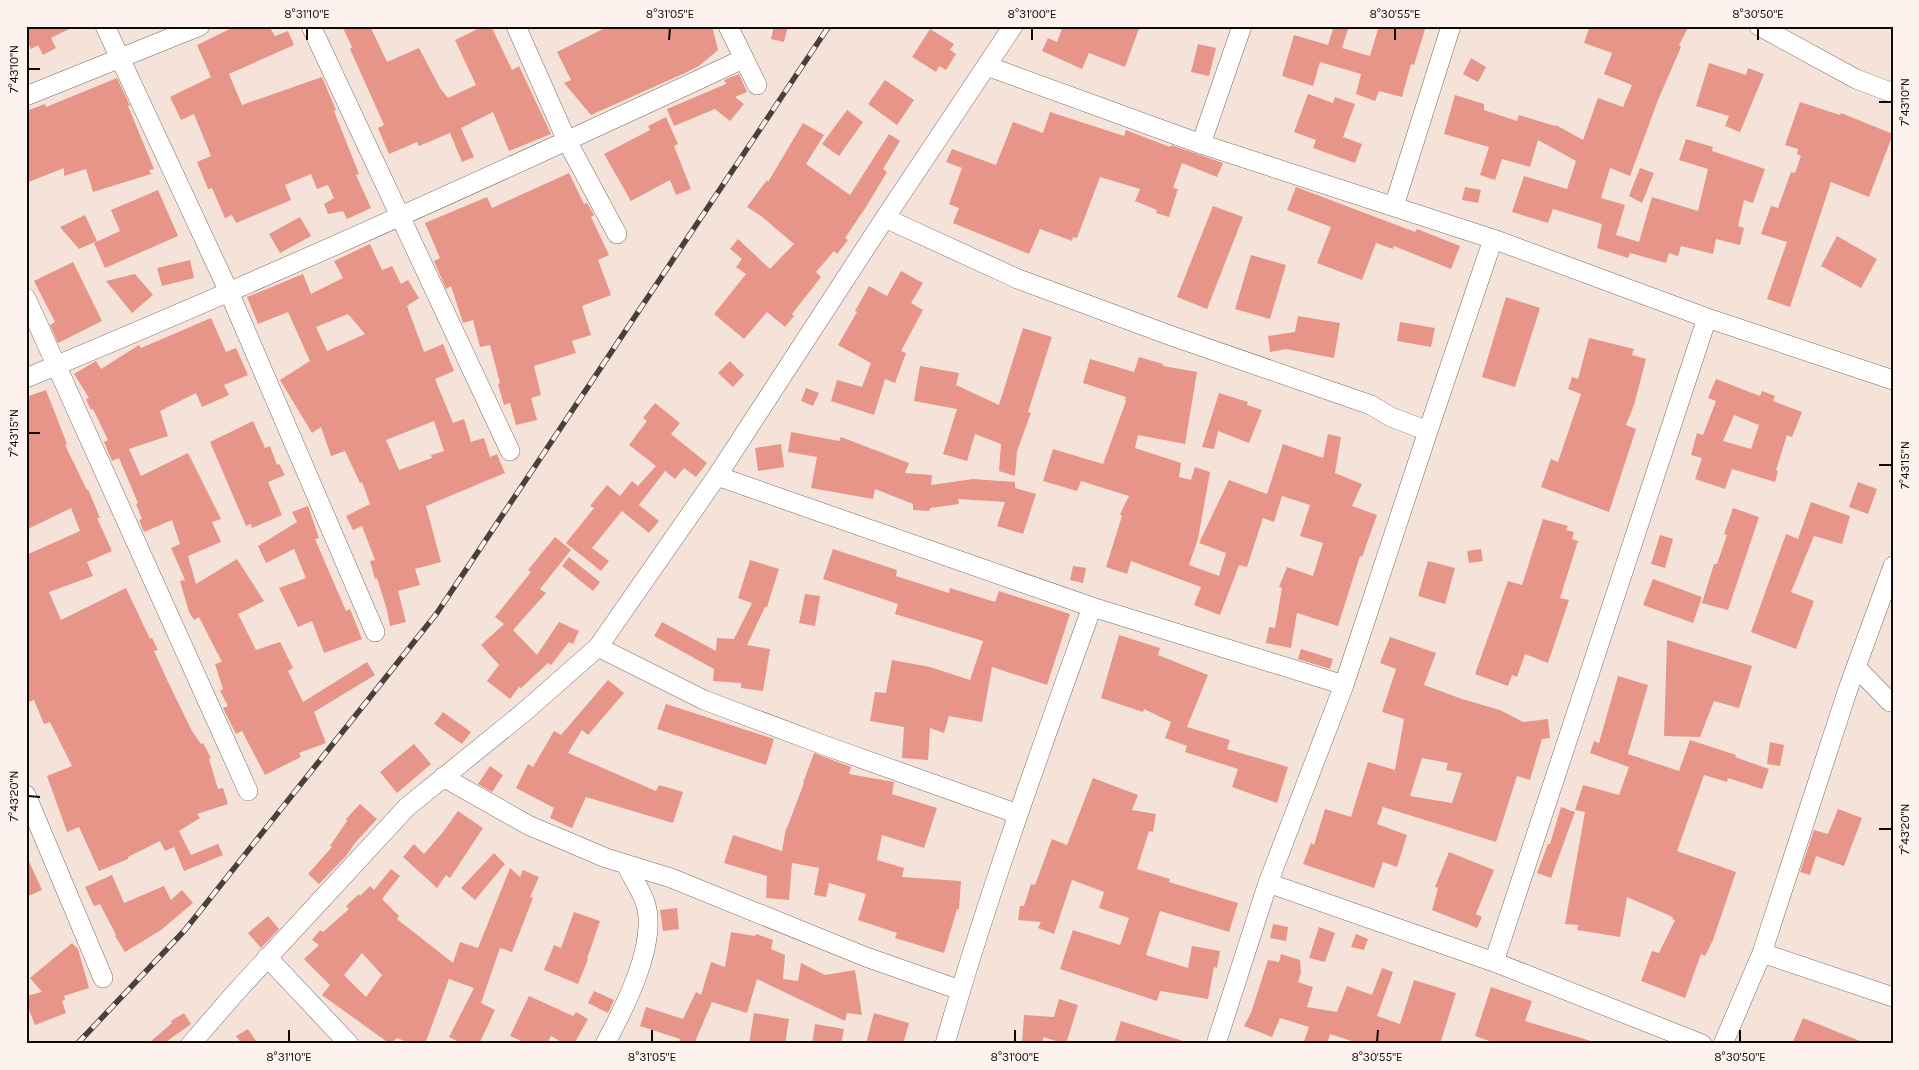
<svg xmlns="http://www.w3.org/2000/svg" width="1919" height="1070" font-family="Karla,sans-serif">
<rect width="100%" height="100%" fill="#f5e3da"/>
<path fill="#e69588" fill-rule="evenodd" d="M26,26H75L51,38L56,48L43,55L38,45L31,49L26,40Z
M236,26H269L275,36L288,31L294,45L229,74L242,105L322,77L336,110L334,111L359,174L356,175L371,208L347,219L343,211L328,214L324,204L334,198L328,185L317,189L311,174L285,185L291,200L236,223L232,215L225,218L212,188L208,189L197,162L211,156L194,114L181,120L170,97L211,77L197,45Z
M342,26H370L387,62L419,48L440,88L448,98L476,85L455,40L484,26H491L512,70L519,66L551,134L509,151L493,112L461,128L474,157L462,162L450,133L419,146L417,142L389,154L378,128L384,125L350,49L352,47Z
M609,26H712L718,50L699,66L685,73L591,115L564,83L571,80L557,52Z
M774,26H788L784,42L771,39Z
M1063,26H1140L1125,67L1089,53L1082,69L1042,51L1048,38L1057,42Z
M1334,26H1349L1342,48L1370,56L1379,26H1426L1414,65L1411,64L1402,97L1379,91L1375,101L1356,94L1361,74L1320,62L1313,86L1282,76L1294,35L1328,45Z
M1590,26H1689L1679,45L1681,47L1658,100L1630,176L1610,168L1601,198L1625,205L1616,235L1639,242L1652,197L1698,211L1708,169L1679,160L1686,139L1713,147L1712,151L1765,169L1753,203L1744,200L1738,226L1744,228L1740,245L1716,239L1713,254L1681,246L1678,256L1669,253L1666,263L1630,253L1628,258L1597,248L1602,224L1553,209L1548,223L1512,212L1524,176L1567,189L1576,161L1538,140L1530,167L1502,159L1495,180L1480,175L1489,147L1444,134L1455,95L1484,104V110L1517,121L1519,115L1555,126L1556,125L1583,140L1598,98L1623,107L1632,85L1604,74L1612,53L1584,43Z
M930,29L954,44L950,50L956,54L946,70L939,66L936,72L912,57Z
M1198,44L1216,48L1209,76L1191,72Z
M1471,58L1486,67L1478,82L1463,74Z
M1709,63L1746,75L1748,68L1764,74L1740,132L1725,126L1729,116L1696,106Z
M739,74L747,92L735,97L744,104L730,121L715,109L674,126L667,109L726,84L724,80Z
M117,78L130,106H128L154,169L149,170L151,174L93,192L86,169L64,176V168L26,183V111L45,104L46,107Z
M885,80L914,100L897,125L868,104Z
M1308,94L1333,103L1335,97L1355,104L1343,137L1362,144L1355,163L1313,148L1316,140L1294,132Z
M1800,102L1840,115L1841,113L1893,134L1869,197L1831,182L1790,307L1767,299L1787,242L1761,234L1771,206L1778,208L1791,172L1795,173L1801,156L1797,154L1798,149L1785,145Z
M847,110L863,122L839,156L822,144Z
M1050,112L1124,136L1126,130L1170,147L1171,145L1223,163L1217,177L1182,163L1173,188L1178,189L1169,217L1156,213L1157,210L1135,201L1140,189L1100,177L1077,238L1073,237L1072,241L1040,229L1029,254L953,223L959,208L949,204L962,168L946,162L952,149L996,165L1013,122L1043,133Z
M666,117L678,144L674,146L691,189L676,195L670,180L631,201L604,154L650,130L648,126Z
M803,123L824,135L806,164L850,195L889,134L900,141L883,169L887,172L866,207L845,238L848,240L837,254L834,251L816,272L821,277L792,314L794,316L785,327L767,312L744,339L714,314L746,274L736,267L742,259L730,249L738,239L770,269L794,244L761,216L747,207L767,180L768,182Z
M1640,168L1654,173L1642,203L1629,196Z
M569,173L584,204L587,203L594,215L591,217L609,255L598,260L611,295L582,306L591,335L572,341L576,353L534,366L541,395L531,398L537,420L516,425L510,403L504,405L498,384L500,383L490,345L480,347L473,320L463,323L451,286L446,289L434,261L440,258L425,223L487,197L492,208Z
M1296,187L1415,232L1417,229L1460,246L1451,269L1394,246L1393,249L1376,243L1362,280L1317,263L1331,227L1287,210Z
M1465,187L1481,190L1478,203L1462,200Z
M158,190L178,236L105,268L94,243L120,231L111,210Z
M1213,206L1243,217L1207,309L1177,297Z
M85,215L97,241L79,249L60,227Z
M300,217L311,236L280,253L269,234Z
M1837,236L1877,259L1861,288L1821,266Z
M370,244L382,270L392,266L401,284L408,280L419,298L407,306L424,352L443,344L454,371L435,379L453,423L464,419L471,442L484,438L490,457L497,454L505,473L426,506L441,562L415,569L420,585L398,591L406,622L390,626L387,610L377,578L375,579L370,561L375,560L362,526L353,530L346,516L370,504L362,482L360,483L345,451L331,456L321,427L312,433L280,380L310,361L288,312L258,324L247,297L303,274L311,294L343,278L334,261ZM348,314L365,334L327,351L316,327ZM434,421L444,451L431,455L432,458L399,470L386,440Z
M1251,255L1286,265L1270,319L1235,309Z
M190,260L194,278L162,286L157,268Z
M73,262L102,321L58,343L50,325L55,322L34,281Z
M901,271L923,283L911,303L923,310L901,351L906,353L895,383L885,379L874,415L831,401L837,380L862,387L871,363L838,345L857,312L855,311L869,286L887,296Z
M135,274L153,295L132,313L106,281Z
M1506,297L1540,308L1515,387L1482,377Z
M1298,316L1340,323L1334,358L1286,349L1270,352L1268,336L1295,332Z
M211,318L226,352L236,348L248,375L224,385L229,395L202,407L196,393L160,411L168,436L129,449L141,476L188,453L221,519L212,522L221,542L188,556L196,584L237,559L264,601L238,614L256,650L280,642L293,668L288,671L303,702L367,662L375,675L314,712L326,743L299,753L301,757L265,775L242,731L236,734L223,708L228,706L220,691L223,689L215,664L222,662L199,617L194,620L189,612L180,581L185,580L171,548L180,544L172,520L144,532L139,520L142,519L136,504L138,503L119,458L112,461L104,442L108,440L93,409L91,410L86,399L89,398L74,374L96,361L101,369L139,345L141,348Z
M1400,322L1435,328L1431,347L1397,341Z
M1023,328L1052,337L1028,412L1031,413L1017,451L1015,476L999,471L1001,444L975,434L967,461L943,454L957,409L914,401L920,366L959,373L956,385L999,405Z
M1589,338L1634,349L1632,355L1646,359L1634,405L1626,425L1636,429L1609,512L1541,487L1551,459L1558,462L1581,394L1568,389L1572,377L1578,379Z
M1139,357L1163,364V366L1197,372L1185,444L1138,435L1135,448L1181,463L1179,477L1191,480L1195,467L1210,472L1198,539L1189,565L1219,576L1226,553L1199,543L1229,480L1267,494L1283,444L1323,458L1328,434L1341,437L1335,473L1362,484L1352,506L1377,515L1362,557L1360,556L1338,626L1297,613L1291,648L1266,643L1269,627L1275,628L1282,588L1279,587L1287,567L1313,576L1323,543L1300,536L1310,505L1282,496L1274,522L1263,518L1247,567L1239,565L1220,615L1194,605L1201,587L1131,561L1127,574L1106,567L1122,516L1120,514L1129,496L1081,481L1077,491L1043,481L1053,449L1103,464L1126,401L1125,400L1126,397L1083,383L1090,359L1134,372Z
M730,361L744,375L733,387L718,373Z
M1716,379L1760,396L1762,391L1775,396L1773,401L1802,412L1792,437L1787,435L1776,470L1778,471L1775,482L1732,469L1725,489L1695,479L1702,458L1691,455L1697,433L1703,435L1716,401L1708,398ZM1734,415L1759,425L1751,449L1723,441Z
M806,388L819,393L813,406L801,401Z
M46,390L67,444L65,445L87,490L88,489L100,518H97L112,551L87,562L93,576L49,592L61,620L126,588L150,639L152,638L158,650L154,651L168,682L192,731L201,744L203,743L211,758L209,759L218,789L223,788L228,804L197,814L200,818L179,831L191,855L218,844L223,855L184,871L174,847L165,851L160,841L128,857V859L99,871L79,827L67,832L47,776L72,766L50,722L44,724L34,700L26,703V555L80,531L71,508L26,530V397Z
M1219,393L1248,402L1247,405L1262,410L1249,443L1218,431L1214,449L1202,447Z
M655,403L680,423L671,434L707,463L696,477L684,468L675,479L665,471L639,505L659,521L649,533L622,511L592,548L609,561L601,571L566,543L594,508L590,506L607,485L620,496L632,481L638,486L656,466L629,445L647,421L643,418Z
M253,421L265,448L270,446L277,465L279,464L285,475L268,482L282,515L252,528L251,524L246,526L210,442Z
M791,432L839,441L841,437L909,463L905,473L932,475L931,485L973,479L1015,482V488L1036,494L1023,534L997,526L1005,502L958,499L959,504L930,508L929,511L913,510V504L875,489L873,499L811,488L817,457L788,452Z
M781,444L784,467L758,471L755,448Z
M1858,482L1877,489L1868,514L1849,507Z
M1811,502L1850,516L1842,544L1814,536L1791,592L1814,601L1796,649L1751,632L1786,534L1798,539Z
M308,506L319,538L315,539L346,611L350,609L362,639L324,653L312,621L298,627L279,588L306,578L294,549L266,563L258,546L297,522L292,512Z
M1733,508L1759,517L1728,610L1702,603L1714,564H1717L1727,535L1724,534Z
M1543,519L1568,526L1566,530L1574,532L1572,539L1578,541L1560,598L1569,600L1548,663L1525,654L1517,677L1512,675L1508,686L1475,674L1508,581L1522,585Z
M1660,535L1673,539L1665,568L1651,564Z
M555,537L571,550L540,589L546,593L513,630L537,655L559,622L579,631L573,644L569,642L551,665L548,663L521,688L519,687L510,699L487,681L499,665L481,645L504,624L495,617L531,572L528,570Z
M833,549L897,570L896,576L949,593L950,588L995,602L999,591L1070,614L1047,685L992,667L982,722L949,716L944,733L930,728L928,760L902,758L904,727L870,721L875,692L886,693L892,660L930,667L970,680L983,641L895,614L898,604L823,579Z
M1481,549L1483,561L1469,563L1467,551Z
M569,557L600,582L593,591L562,566Z
M750,560L779,569L767,607H765L747,645L770,649L763,691L741,688V683L713,681L714,669L654,636L662,622L716,651L717,638L734,639L752,603L738,598Z
M1428,561L1455,568L1445,604L1418,596Z
M1073,566L1086,568L1083,583L1070,580Z
M1653,579L1702,597L1693,623L1643,605Z
M805,594L820,596L815,626L799,623Z
M1119,635L1160,648L1158,655L1208,675L1187,727L1230,740L1227,749L1288,767L1277,803L1232,787L1238,769L1185,752L1187,746L1165,738L1171,722L1144,709L1143,712L1101,698Z
M1390,637L1436,653L1424,685L1462,699L1500,710L1523,722L1548,719L1550,738L1542,739L1530,780L1517,776L1496,842L1383,807L1377,824L1407,835L1397,867L1383,862L1374,888L1303,864L1311,843L1314,845L1325,809L1351,817L1368,762L1395,770L1404,719L1382,712L1396,669L1380,663ZM1422,758L1448,763L1446,770L1462,773L1452,803L1410,796Z
M1667,640L1752,666L1739,708L1714,701L1700,737L1664,736Z
M1301,649L1333,659L1330,669L1298,659Z
M1618,676L1648,685L1628,754L1679,771L1690,740L1736,755L1735,757L1769,769L1762,789L1728,778L1727,782L1704,775L1677,851L1736,872L1713,940L1705,956L1701,954L1685,998L1641,981L1652,951L1659,953L1675,920L1672,919L1673,917L1627,897L1620,937L1577,930L1578,925L1565,924L1585,812L1575,810L1583,785L1619,795L1629,767L1590,753L1594,741L1599,743Z
M608,680L624,693L588,735L582,730L568,753L656,791L659,785L683,792L673,823L586,797L572,828L550,818L554,808L516,788L528,764L533,767L554,731L561,735Z
M666,704L774,739L766,765L657,729Z
M443,712L471,732L462,744L434,724Z
M1770,742L1784,745L1780,766L1767,764Z
M414,744L431,764L397,793L380,772Z
M814,753L851,767L849,774L894,782L892,794L937,808L924,848L882,835L877,860L904,868L902,877L961,881L959,909H957L944,953L895,938L897,933L858,920L866,894L829,883L826,897L814,895L819,868L792,863L789,900L766,898L767,876L724,863L733,835L782,851L786,828H787L804,783H803Z
M490,766L503,775L492,792L478,784Z
M1093,778L1138,795L1132,810L1156,814L1153,832L1149,831L1137,869L1170,879L1169,882L1238,903L1229,932L1160,911L1146,955L1188,968L1192,946L1220,951L1217,968L1214,967L1208,999L1160,991L1157,1001L1060,969L1073,930L1120,945L1129,918L1099,908L1104,892L1072,880L1054,934L1038,928L1041,922L1018,920L1020,906H1024L1031,884L1035,885L1052,839L1067,845Z
M360,804L377,819L355,843L346,856L319,884L308,874L332,847L330,846L347,821L346,819Z
M1561,807L1575,812L1551,878L1537,873L1548,844H1550Z
M1838,809L1862,818L1844,866L1816,856L1810,875L1800,872L1814,830L1828,834Z
M458,811L483,828L450,878L446,875L437,888L403,857L414,844L424,854L443,832Z
M1449,852L1494,870L1476,914L1482,917L1477,928L1432,910L1438,888L1435,887Z
M494,853L505,864L475,900L461,888Z
M26,855L42,890L26,897Z
M510,868L520,877L523,870L539,877L530,897L533,898L512,952L500,948L481,1003L495,1010L479,1044H463L449,1037L474,988L449,979L425,1044H412L397,1038L390,1044L322,995L330,985L304,959L319,945L312,940L320,930L323,932L349,909L346,906L359,894L360,896L370,886L374,890L391,869L400,876L382,899L399,916L397,919L453,963L460,942L478,948ZM362,953L382,975L366,997L344,975Z
M112,875L124,903L164,886L171,900L182,890L193,903L161,930L125,952L115,936L116,935L100,904L94,906L85,887Z
M677,908L679,929L663,931L660,910Z
M574,912L600,921L587,959H588L578,984L544,970L554,945L561,948Z
M268,916L279,929L261,948L248,933Z
M1273,924L1288,927L1286,941L1270,938Z
M1319,927L1335,933L1325,962L1309,958Z
M731,932L755,936L756,934L773,940L771,949L785,955L783,979L798,981L801,963L825,975L855,970L862,1015L847,1013L845,1021L757,979L747,1013L712,1002L694,1044H678L680,1039L640,1026L646,1007L683,1019L696,992L701,995L711,962L725,967Z
M1356,934L1368,939L1364,950L1351,947Z
M72,943L78,949L89,988L64,996L65,1000L62,1001L66,1013L35,1025L29,1010L26,1011V996L42,992L30,978Z
M1281,954L1300,960L1301,973L1298,982L1313,987L1307,1007L1337,1012L1347,986L1372,995L1382,968L1393,972L1377,1016L1400,1024L1414,980L1456,993L1440,1044H1361L1330,1034L1327,1044H1303L1309,1027L1280,1018L1272,1037L1244,1026L1251,1013L1268,960L1279,962Z
M1491,987L1532,1001L1525,1021L1591,1041L1590,1044H1498L1475,1036Z
M594,991L614,1000L608,1013L588,1003Z
M529,996L573,1016L576,1012L588,1019L574,1044H565L551,1036L547,1044H528L510,1036Z
M1059,999L1078,1005L1066,1044L1043,1037V1044H1022L1024,1015L1054,1017Z
M184,1013L191,1024L163,1044H153L151,1041L172,1023L171,1021Z
M754,1013L789,1019L785,1044H749Z
M874,1013L909,1023L903,1044H866Z
M1803,1018L1865,1043V1044H1792Z
M1121,1021L1183,1041V1044H1114Z
M815,1024L844,1029L841,1044H812Z
M248,1029L258,1044H242L236,1036Z"/>
<g fill="none" stroke-linecap="round" stroke-linejoin="round">
<defs>
<path id="minor" d="M105,26L229,292L375,632
M311,26L510,451
M516,26L567,141L617,234
M728,26L757,85
M1759,26L1856,79L1893,93
M987,66L1201,144L1493,239L1707,318L1893,380
M26,96L200,26
M1201,144L1242,26
M1394,206L1451,26
M885,218L1018,279L1169,335L1371,405L1391,417L1428,431
M26,298L248,791
M26,378C268,278 506,170 743,59
M717,476L1092,607L1344,685
M598,647L704,700L829,747L1018,814
M1856,667L1890,702
M443,777L530,826L566,841L606,858L671,878L866,957L960,990
M26,795L103,978
M1268,883L1494,962L1702,1044
M1762,953L1893,997
M267,957L349,1044
M1494,962L1707,318
M191,1044L236,992L407,807L523,713L598,647L717,476L885,218L1013,26
M605,1044C624,1009 657,945 646,905C643,893 631,876 626,864
M945,1044C987,896 1040,752 1092,607
M1216,1044L1268,883L1344,685L1428,431L1493,239
M1723,1044L1762,953L1848,689L1893,566"/>
</defs>
<use href="#minor" stroke="#7a6b63" stroke-width="20"/>
<use href="#minor" stroke="#fff" stroke-width="19"/>
<defs>
<path id="rail" d="M77,1044L185,930L437,613L829,26"/>
</defs>
<use href="#rail" stroke="#48403c" stroke-width="5.5"/>
<use href="#rail" stroke="#fdf2ed" stroke-width="4" stroke-dasharray="11" stroke-linecap="butt"/>
</g>
<path fill="none" stroke="#100b08" stroke-width="2" d="M307,40V28M669,40L670,28M1032,40V28M1395,40V28M1758,40V28M28,69H40M1879,102H1892M28,433H40M1879,465H1892M28,796L40,797M1879,829H1892M289,1042V1030M652,1042V1030M1015,1042V1030M1377,1042L1378,1030M1740,1042V1030"/>
<rect width="1919" height="1070" fill="none" stroke="#fdf2ed" stroke-width="55"/>
<rect x="28" y="28" width="1864" height="1014" fill="none" stroke="#100b08" stroke-width="2"/>
<g font-size="12" text-anchor="middle" fill="#100b08">
<text x="307" y="18">8°31'10"E</text>
<text x="670" y="18">8°31'05"E</text>
<text x="1032" y="18">8°31'00"E</text>
<text x="1395" y="18">8°30'55"E</text>
<text x="1758" y="18">8°30'50"E</text>
<text transform="translate(14 69) rotate(-90)" y="4">7°43'10"N</text>
<text transform="translate(1905 102) rotate(-90)" y="4">7°43'10"N</text>
<text transform="translate(14 433) rotate(-90)" y="4">7°43'15"N</text>
<text transform="translate(1905 465) rotate(-90)" y="4">7°43'15"N</text>
<text transform="translate(14 796) rotate(-90)" y="4">7°43'20"N</text>
<text transform="translate(1905 829) rotate(-90)" y="4">7°43'20"N</text>
<text x="289" y="1061">8°31'10"E</text>
<text x="652" y="1061">8°31'05"E</text>
<text x="1015" y="1061">8°31'00"E</text>
<text x="1377" y="1061">8°30'55"E</text>
<text x="1740" y="1061">8°30'50"E</text>
</g>
</svg>
